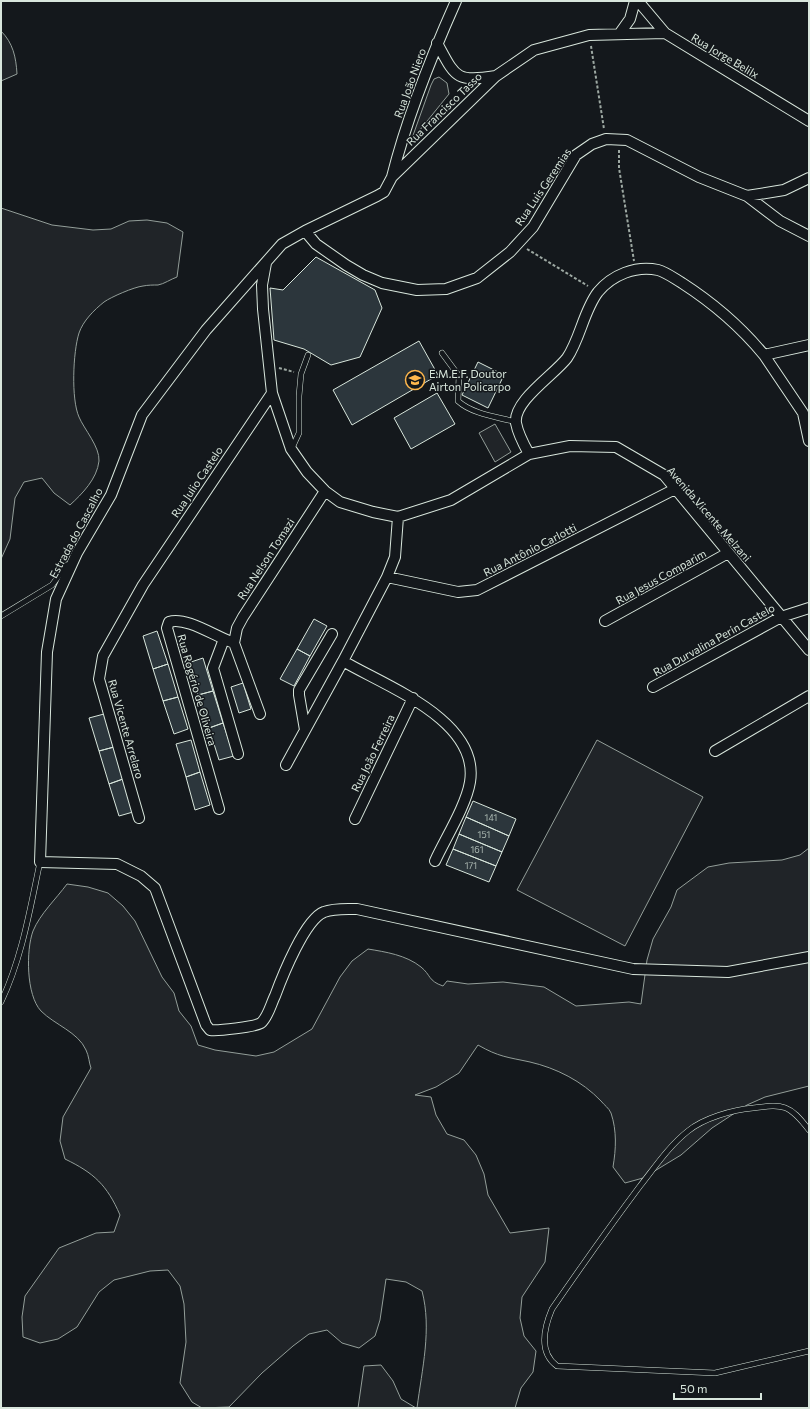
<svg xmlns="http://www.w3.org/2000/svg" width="810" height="1409" font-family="Commissioner,sans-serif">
<rect width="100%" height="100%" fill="#14181c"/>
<path fill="#202428" stroke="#939e99" d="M1,31C13,43 16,57 17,74L1,81Z
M439,77L447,83L449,94L411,141L431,85L434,79Z
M1,208L52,225L93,230L111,229L129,221L147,220L167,223L183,232L177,277C171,279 164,284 158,285C153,285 148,285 143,286C134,287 111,297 104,302C94,310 83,321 79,333C73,352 71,399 79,417C84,429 100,447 99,461C97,479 82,494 70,505L54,493L42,478L24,482L15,498L10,539L1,559Z
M495,424L511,452L495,462L479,433Z
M597,740L703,797L625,946L517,890Z
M809,848V1086L765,1097L747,1105L712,1128L681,1155L643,1178L625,1183L613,1167C616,1149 617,1131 611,1113C609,1108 604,1105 601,1101C582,1081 556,1068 530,1062C507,1057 499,1057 478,1045L459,1073L436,1087L415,1095L431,1097L436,1115L447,1134L464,1140L476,1155L484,1174L488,1195L510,1233L549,1228L545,1262L522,1297L520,1318L524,1336L536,1351L533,1372L521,1388L515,1408H417C422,1369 432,1329 422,1291L406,1282L386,1279L380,1320L375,1336L359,1348L342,1343L327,1330L309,1334L293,1346L262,1373L229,1407L202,1408L192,1402L180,1383L186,1342L184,1304L180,1286L168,1270L150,1271L114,1280L99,1292L77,1327L58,1339L40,1343L23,1337L22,1317L25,1296L59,1248L96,1233L114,1232L120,1215C107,1185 94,1173 65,1159L60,1141L63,1117L91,1068C89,1063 89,1056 86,1050C78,1032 55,1025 41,1011C26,995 26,950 33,931C40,914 56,899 67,884L88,887L108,893L123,906L135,921L162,977L174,993L179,1011L191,1026L198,1045L215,1050L256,1056L274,1052L312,1029L340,977L352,961L368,949C386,952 406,955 421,967C431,975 428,981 443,986L447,981L468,984L503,982L544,987L576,1006L629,1002L641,1004L647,960L653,939L671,907L677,890L708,867L729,863L782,860L800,855Z
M381,1365L393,1381L401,1399L416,1408H358L364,1366Z"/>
<path fill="#2c363c" stroke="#d8e6dc" d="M316,257L375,290L382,308L360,357L331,365L304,349L274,340L270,288L283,290Z
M419,341L438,375L352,425L333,390Z
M478,362L504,375L488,408L462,395Z
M437,393L455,424L411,449L394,418Z
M314,619L327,626L310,656L297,649Z
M157,631L168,664L153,669L143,636Z
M297,649L310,656L294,686L280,679Z
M203,658L213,691L198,695L188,663Z
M168,664L178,697L163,701L153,669Z
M243,683L251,709L239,713L231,687Z
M213,691L223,723L209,728L198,695Z
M178,697L188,729L174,734L163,701Z
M104,714L114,747L99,751L89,718Z
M223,723L234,756L219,760L209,728Z
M191,740L200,772L186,777L176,744Z
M114,747L123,779L109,784L99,751Z
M200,772L210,805L195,810L186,777Z
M123,779L133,812L119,816L109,784Z
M473,801L516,819L509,836L466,817Z
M466,817L509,836L502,852L459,834Z
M459,834L502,852L496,866L453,849Z
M453,849L496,866L489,882L446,865Z"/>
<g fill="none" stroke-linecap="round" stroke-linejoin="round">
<defs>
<path id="lane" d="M442,353L459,376L458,401C472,414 498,417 516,422
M292,448L299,433V396L301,374L308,355
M1,616L52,585L67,565
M1,1002C22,958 30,909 40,862
M809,1130C789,1104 784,1104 753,1108C732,1110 704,1118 688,1131C669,1146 655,1167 640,1186C610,1226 581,1267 552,1309C544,1328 538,1352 557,1366L715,1373L809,1351"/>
<path id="street" d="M638,1L665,33L809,121
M620,33L630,19L635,1
M665,33L589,35L534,50L496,76L392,177L384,192L377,196L305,231L282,244L206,330L142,415L111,495L77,553L56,599L47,652L40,862L117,864L141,876L155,888L206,1025L210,1030C218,1031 254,1027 261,1023C268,1017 271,1004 275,996C282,977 305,919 324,912C334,908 346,909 357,909L633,969L728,972L809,957
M437,43C456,78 455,82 496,76
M392,177C407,117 431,57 456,1
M747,196L784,190L809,178
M305,231L316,244L346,265L363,275L382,283L417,290L446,289L477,278L510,252L533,227L576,155L592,144L606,139L627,140L699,177L747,196L780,221L809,236
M266,263L262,285L263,309L272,393L291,449L307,472L325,491L340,502L373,512L398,517L451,500L529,454L570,446L616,447L664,475L809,650
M764,355L803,413L809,441
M529,454C524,445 518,434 516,423C513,401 554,375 567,358C580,339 584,310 598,292C612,275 636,265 658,270C666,272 675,279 682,283C713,303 741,327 764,355L809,345
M398,517L395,557L387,577L343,661C385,686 480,720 470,782C466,806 445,839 435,861
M387,577L458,592L477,590L675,489
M605,621L728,553
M224,639L213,668L238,754
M234,643L237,628L243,617L325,491
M234,643L260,714
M653,687L781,617L809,608
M305,730L299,695V690L332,634
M715,751L809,696
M286,765L343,661
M219,809L167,628L169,622C186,616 216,637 234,643
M139,818L99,679L103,656L143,585L272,393
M355,819L413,698"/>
</defs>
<use href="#lane" stroke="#d8e6dc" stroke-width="6"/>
<use href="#street" stroke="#d8e6dc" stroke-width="12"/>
<path stroke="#9da8a2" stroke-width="2" stroke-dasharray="3 2" stroke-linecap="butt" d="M591,46L604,129
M619,150V168L634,261
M527,249L588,286
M279,368L294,372"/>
<use href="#lane" stroke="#14181c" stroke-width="5"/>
<use href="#street" stroke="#14181c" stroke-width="10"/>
</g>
<defs>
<symbol id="school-ring" viewBox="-11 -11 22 22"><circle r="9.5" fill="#14181c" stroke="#ffb74d" stroke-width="1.5"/><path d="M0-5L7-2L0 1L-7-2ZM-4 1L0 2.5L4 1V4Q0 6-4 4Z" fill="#ffb74d"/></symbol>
</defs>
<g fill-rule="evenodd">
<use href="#school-ring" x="404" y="369" width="22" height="22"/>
</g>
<g text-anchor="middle" stroke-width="3" stroke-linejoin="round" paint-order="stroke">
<g font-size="9" fill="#adbab4">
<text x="491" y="821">141</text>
<text x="484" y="838">151</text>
<text x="477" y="853">161</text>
<text x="471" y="869">171</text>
</g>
<g font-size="11" fill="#d8e6dc" stroke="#14181c">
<text transform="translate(725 56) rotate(31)" y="4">Rua Jorge Belilx</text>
<text transform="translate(410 83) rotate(-70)" y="4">Rua João Niero</text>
<text transform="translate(444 109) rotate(-44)" y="4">Rua Francisco Tasso</text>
<text transform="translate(543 187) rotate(-56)" y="4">Rua Luis Geremias</text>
<text transform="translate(197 482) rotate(-56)" y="4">Rua Julio Castelo</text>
<text transform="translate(709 514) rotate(49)" y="4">Avenida Vicente Melzani</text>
<text transform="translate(76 533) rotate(-62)" y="4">Estrada do Cascalho</text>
<text transform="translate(530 550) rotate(-27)" y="4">Rua Antônio Carlotti</text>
<text transform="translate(266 559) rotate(-57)" y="4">Rua Nelson Tomazi</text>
<text transform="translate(661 577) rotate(-29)" y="4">Rua Jesus Comparim</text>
<text transform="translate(714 640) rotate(-29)" y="4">Rua Durvalina Perin Castelo</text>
<text transform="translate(197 690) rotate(74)" y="4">Rua Rogério de Oliveira</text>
<text transform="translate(126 729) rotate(74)" y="4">Rua Vicente Arrelaro</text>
<text transform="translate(373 753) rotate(-64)" y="4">Rua João Ferreira</text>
</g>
<g font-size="11" fill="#d8e6dc" stroke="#14181c" text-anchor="start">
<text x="429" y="378">E.M.E.F. Doutor<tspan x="429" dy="13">Airton Policarpo</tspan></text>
</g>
</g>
<rect width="810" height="1409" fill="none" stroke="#d8e6dc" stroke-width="4"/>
<path d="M674 1393v6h87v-6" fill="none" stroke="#d8e6dc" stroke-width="2"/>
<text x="680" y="1393" font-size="12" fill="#d8e6dc" stroke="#14181c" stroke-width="3" paint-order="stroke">50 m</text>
</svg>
